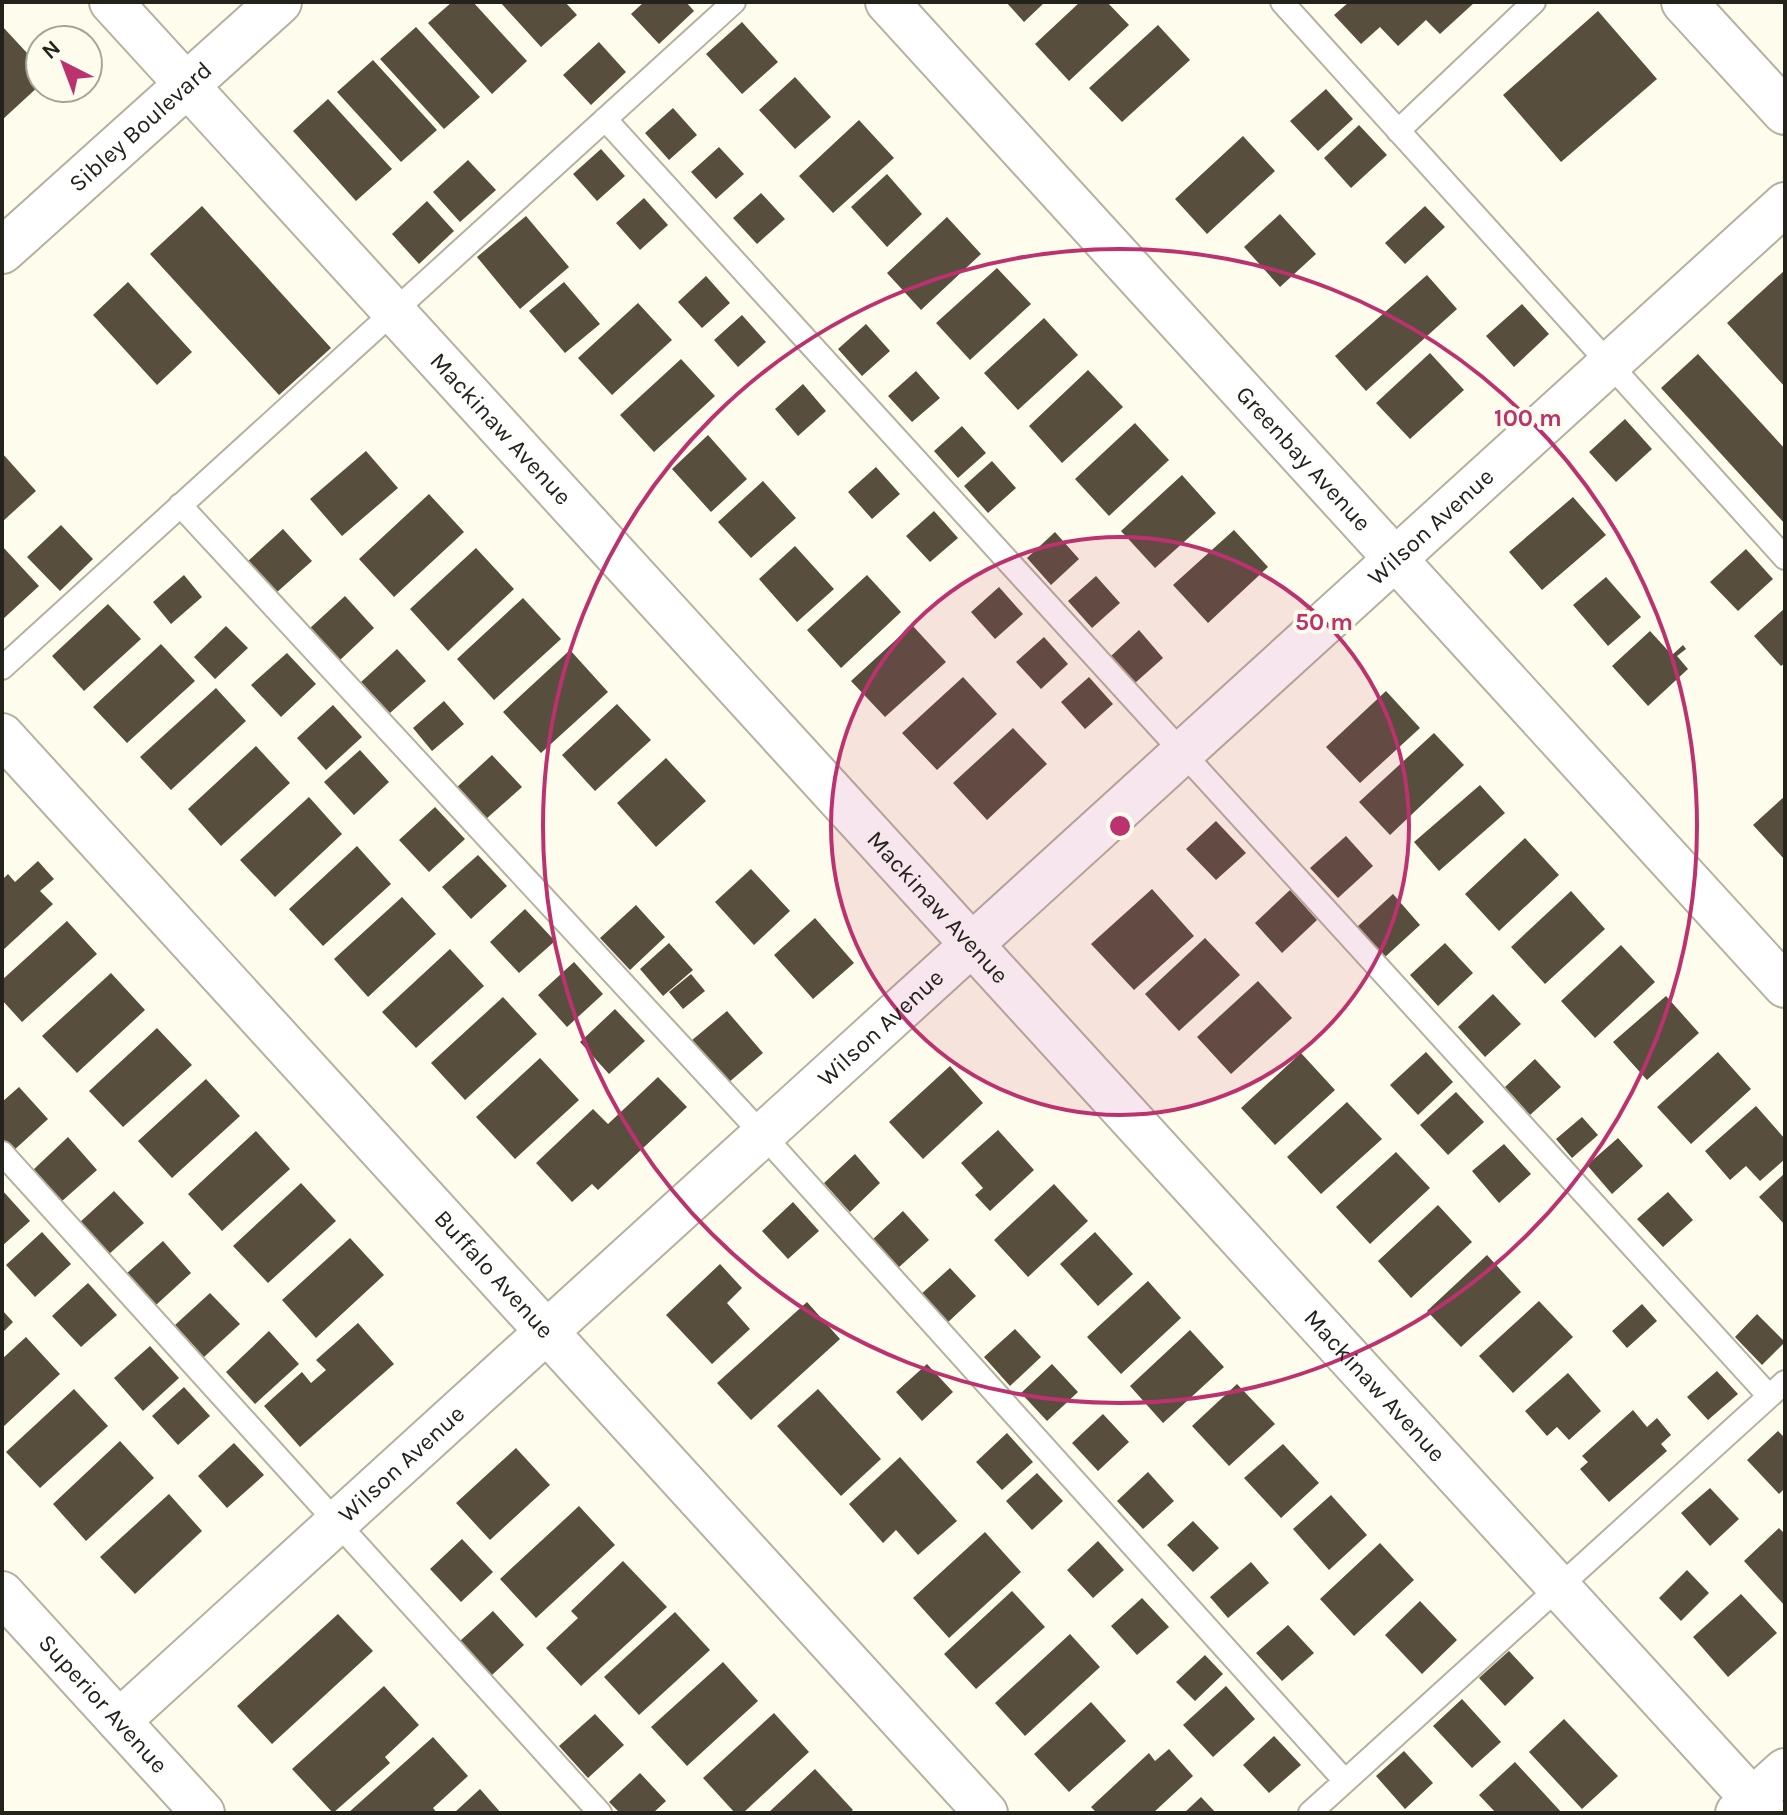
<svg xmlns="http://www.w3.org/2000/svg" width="1787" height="1815" font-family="Karla,sans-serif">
<rect width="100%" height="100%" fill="#fefcec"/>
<path fill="#574e3e" d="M452,2H473L527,61L492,94L428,23Z
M500,2H565L577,15L541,47Z
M644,2H686L694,11L659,44L631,14Z
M1006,2H1045L1024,22Z
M1080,2H1107L1129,25L1069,81L1035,44Z
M1349,2H1475L1440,34L1426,20L1398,46L1380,27L1361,44L1334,15Z
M1598,11L1657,79L1561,162L1503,95Z
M742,22L778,62L742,94L706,54Z
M1158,25L1190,60L1122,122L1089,88Z
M2,26L40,67V85L2,120Z
M416,27L480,97L444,129L380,59Z
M599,42L626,72L591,105L563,75Z
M373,60L437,130L401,162L337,92Z
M795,77L831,117L795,149L759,110Z
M1326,89L1353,119L1318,151L1290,121Z
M328,99L392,169L356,201L293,131Z
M673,108L697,135L669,160L645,133Z
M859,120L894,158L833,213L799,176Z
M1359,125L1387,155L1351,188L1324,158Z
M1243,136L1275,171L1207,234L1175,199Z
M719,147L744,174L716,199L691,172Z
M601,149L625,176L597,201L573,174Z
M468,160L496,190L460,222L433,192Z
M887,174L922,214L887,247L851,207Z
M761,193L785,219L757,244L733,218Z
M644,198L668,225L640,250L616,223Z
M427,201L454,231L419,264L392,234Z
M202,206L331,348L279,395L150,254Z
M1425,206L1445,227L1405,264L1385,243Z
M1280,214L1316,254L1280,287L1244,247Z
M526,216L569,267L520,309L477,257Z
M947,217L981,254L921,310L887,273Z
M997,268L1031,304L970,360L936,323Z
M1785,270V387L1727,323Z
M1427,275L1457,309L1366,391L1335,356Z
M706,276L730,303L702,328L678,302Z
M128,282L192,352L157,385L93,315Z
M564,282L600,324L565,353L529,311Z
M638,303L672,340L612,395L578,358Z
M1522,304L1549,334L1514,367L1486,336Z
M742,315L766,342L738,367L714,340Z
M1044,318L1078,355L1018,410L984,373Z
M866,324L890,351L862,376L838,349Z
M1430,353L1464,390L1410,439L1376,403Z
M1698,354L1785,449V524L1661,388Z
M681,359L715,396L654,452L620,415Z
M1088,370L1123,407L1062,463L1029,426Z
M916,371L940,398L912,422L888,396Z
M803,384L826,411L798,436L775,409Z
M1625,419L1652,449L1616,482L1589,452Z
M1135,423L1169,460L1109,516L1075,479Z
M962,426L986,453L958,478L934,451Z
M708,435L747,479L711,512L672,469Z
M366,451L398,488L342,536L310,499Z
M2,453L36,491L2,522Z
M992,461L1016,488L988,513L964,486Z
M876,467L900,494L872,519L848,492Z
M1182,475L1216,513L1155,568L1121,531Z
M763,481L796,518L751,558L718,522Z
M429,494L464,532L394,597L359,559Z
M1573,497L1606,535L1542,590L1509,552Z
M934,511L958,538L930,562L906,536Z
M61,525L93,559L60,591L27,557Z
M283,529L312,561L276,593L247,562Z
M1234,530L1268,567L1208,623L1173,585Z
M1055,532L1079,559L1051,585L1027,558Z
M2,546L39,586L2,620Z
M795,546L834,589L797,622L759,579Z
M476,548L514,589L448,651L410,609Z
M1746,549L1773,579L1738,611L1710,582Z
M184,575L202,597L171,624L153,602Z
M867,575L901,612L841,668L807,630Z
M1096,576L1120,603L1092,628L1068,601Z
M1606,577L1641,617L1608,646L1573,605Z
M999,587L1023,614L995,639L971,612Z
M345,596L374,628L339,661L309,629Z
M523,598L561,639L494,700L457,659Z
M108,604L141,639L84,691L52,656Z
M1785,608V663L1781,666L1754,636Z
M912,625L946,662L885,717L851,681Z
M226,626L248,648L215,679L194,657Z
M1139,630L1163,658L1135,683L1111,656Z
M1650,631L1672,655L1683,645L1686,649L1677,656L1688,669L1648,706L1612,666Z
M1044,637L1068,664L1041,689L1016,662Z
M161,644L195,681L127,743L93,707Z
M397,649L426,681L390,713L361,682Z
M570,650L608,692L541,753L503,712Z
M287,653L316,684L281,717L251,685Z
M963,677L997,714L937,770L902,733Z
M1089,677L1113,704L1085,729L1061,702Z
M216,688L246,721L171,790L140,757Z
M1386,691L1420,728L1360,783L1326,747Z
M444,701L464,724L432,751L413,728Z
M617,704L651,740L595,791L562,755Z
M333,705L362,737L326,770L297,738Z
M1013,728L1047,764L987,820L953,783Z
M1434,733L1464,765L1390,835L1359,802Z
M256,746L290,783L221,846L188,809Z
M360,750L389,782L354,815L324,782Z
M492,755L522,787L486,819L456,788Z
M666,758L706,801L656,847L617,803Z
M1480,785L1505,813L1439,871L1414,842Z
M1785,796V860L1753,825Z
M309,797L342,834L275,897L240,860Z
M435,807L465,839L429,872L399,840Z
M1216,821L1246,853L1216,880L1186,849Z
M1346,836L1373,866L1338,898L1310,868Z
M1525,838L1559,875L1499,931L1465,894Z
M357,846L391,884L323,946L289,909Z
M478,855L507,886L471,919L442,887Z
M38,861L54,879L40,891L53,904L2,951V880L8,874L15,882Z
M751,869L790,911L754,945L715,902Z
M1152,889L1194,936L1134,990L1091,944Z
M1290,890L1317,920L1282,953L1255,923Z
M1571,891L1605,929L1545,984L1511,947Z
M1393,894L1420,925L1385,957L1357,927Z
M402,897L436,934L368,997L334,959Z
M636,905L665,937L630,970L600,938Z
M525,909L555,941L519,973L490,942Z
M815,918L854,963L813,999L774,955Z
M67,921L97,954L22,1022L2,1000V980Z
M1205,938L1240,975L1179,1031L1145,994Z
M669,943L693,970L663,996L640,969Z
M1445,943L1473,973L1438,1006L1410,975Z
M1621,945L1655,982L1595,1038L1561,1001Z
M450,949L484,986L416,1048L382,1012Z
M574,962L603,994L567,1027L538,995Z
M111,973L145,1010L77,1073L42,1036Z
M691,974L705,991L683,1009L669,992Z
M1258,981L1292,1018L1231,1074L1197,1037Z
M1493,994L1521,1024L1485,1057L1458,1027Z
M1666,996L1699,1033L1647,1080L1613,1042Z
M503,997L537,1034L465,1100L431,1063Z
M615,1009L645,1041L609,1074L580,1042Z
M727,1011L763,1053L728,1083L691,1041Z
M157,1028L192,1065L123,1127L89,1091Z
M1426,1052L1453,1082L1418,1115L1390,1085Z
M1718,1052L1751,1089L1691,1144L1657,1107Z
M1301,1053L1335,1090L1275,1145L1241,1108Z
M540,1058L579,1100L515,1159L476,1117Z
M1535,1059L1561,1087L1530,1115L1505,1087Z
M950,1066L983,1103L923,1159L889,1122Z
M658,1077L687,1107L598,1190L592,1184L572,1202L536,1163L593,1109L608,1124Z
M206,1079L240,1116L172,1178L138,1141Z
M19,1087L48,1119L12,1152L2,1140V1102Z
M1456,1092L1484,1122L1448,1155L1420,1125Z
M1347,1102L1382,1139L1321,1194L1287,1157Z
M1756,1106L1785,1139V1159L1760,1181L1746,1166L1730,1180L1705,1151Z
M1582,1117L1598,1135L1572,1158L1556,1139Z
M998,1130L1034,1170L990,1211L975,1195L983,1188L961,1163Z
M256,1131L290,1169L222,1231L188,1194Z
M68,1137L97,1170L61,1202L33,1170Z
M1618,1138L1643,1166L1612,1194L1587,1165Z
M1504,1144L1531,1174L1499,1203L1472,1171Z
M1396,1152L1430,1188L1370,1244L1336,1207Z
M855,1154L880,1183L850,1212L824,1183Z
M1785,1173V1225L1759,1197Z
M301,1183L336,1221L268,1283L233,1246Z
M1054,1184L1088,1221L1028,1277L994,1240Z
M2,1190L30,1221L2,1246Z
M114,1191L144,1223L108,1255L79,1223Z
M1668,1192L1693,1220L1663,1247L1637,1219Z
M793,1202L819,1231L788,1259L762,1231Z
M1438,1205L1472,1242L1411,1298L1378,1261Z
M903,1211L929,1240L898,1268L872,1240Z
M42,1232L71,1264L35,1297L6,1265Z
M1095,1232L1133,1274L1098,1306L1060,1264Z
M350,1238L384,1275L316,1338L282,1300Z
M163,1241L191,1273L156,1305L126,1274Z
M1487,1255L1521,1292L1461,1347L1427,1311Z
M720,1264L742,1288L727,1303L750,1329L712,1364L666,1315Z
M950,1268L976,1296L945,1325L919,1296Z
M1148,1281L1181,1318L1121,1374L1087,1337Z
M88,1283L117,1315L81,1347L52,1316Z
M210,1293L240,1324L204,1357L175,1325Z
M1539,1301L1573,1337L1513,1393L1479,1356Z
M807,1302L840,1339L751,1420L717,1383Z
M1642,1304L1657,1321L1627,1348L1612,1331Z
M2,1310L13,1322L2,1333Z
M1757,1314L1785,1342L1762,1365L1735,1337Z
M358,1323L394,1364L300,1447L264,1406L302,1372L311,1383L326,1370L316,1360Z
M1015,1329L1041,1357L1010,1386L984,1357Z
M1190,1330L1224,1367L1163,1423L1130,1386Z
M269,1331L299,1364L255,1404L226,1372Z
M26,1337L60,1374L2,1428V1359Z
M150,1346L179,1378L143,1411L114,1378Z
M927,1364L953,1392L922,1421L896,1392Z
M1052,1364L1078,1392L1047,1421L1021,1393Z
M1717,1371L1738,1394L1708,1420L1687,1397Z
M1568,1373L1601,1411L1569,1440L1557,1427L1547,1436L1525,1411Z
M1237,1384L1275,1424L1229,1466L1192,1426Z
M184,1387L210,1416L178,1445L152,1416Z
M74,1389L108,1426L40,1488L6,1452Z
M818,1389L881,1459L841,1496L777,1426Z
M1633,1410L1647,1427L1657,1418L1671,1435L1661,1444L1667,1451L1609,1502L1580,1469L1588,1462L1582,1456Z
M1103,1414L1129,1442L1098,1471L1072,1443Z
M1778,1431L1785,1438V1488L1779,1494L1747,1460Z
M1007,1433L1033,1462L1002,1490L976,1462Z
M120,1441L154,1478L86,1541L53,1504Z
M234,1443L264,1475L227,1508L198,1476Z
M1283,1444L1319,1483L1281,1518L1244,1478Z
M516,1448L550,1485L490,1540L456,1503Z
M900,1457L957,1521L918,1555L896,1530L883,1543L849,1504Z
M1148,1472L1174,1501L1143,1529L1117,1501Z
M1037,1473L1063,1501L1032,1530L1006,1501Z
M1710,1488L1739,1519L1710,1546L1681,1513Z
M169,1494L202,1531L135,1594L100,1557Z
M1331,1495L1367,1535L1329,1570L1293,1529Z
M579,1506L615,1545L536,1618L500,1579Z
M1193,1521L1219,1548L1193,1572L1167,1545Z
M1779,1528L1785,1534V1606L1744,1561Z
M985,1532L1021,1572L949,1638L913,1598Z
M462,1539L493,1572L461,1602L430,1569Z
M1098,1541L1124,1570L1093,1598L1067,1570Z
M1380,1543L1414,1580L1354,1636L1320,1599Z
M623,1561L667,1607L581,1686L546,1648L578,1618L571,1611Z
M1251,1562L1269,1583L1228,1618L1210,1597Z
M1687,1570L1709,1593L1681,1621L1659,1598Z
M1012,1591L1045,1627L976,1689L944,1654Z
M1741,1594L1777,1633L1728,1677L1693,1637Z
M1142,1598L1169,1627L1137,1655L1111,1626Z
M1420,1601L1457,1640L1422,1674L1385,1635Z
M493,1611L524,1645L492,1675L460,1641Z
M675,1612L710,1650L639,1715L604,1677Z
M338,1614L373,1651L272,1744L237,1706Z
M1288,1625L1314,1653L1282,1681L1256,1653Z
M1070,1634L1100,1667L1025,1736L995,1703Z
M1509,1651L1534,1678L1505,1706L1479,1678Z
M1205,1655L1223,1674L1195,1701L1176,1682Z
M723,1662L758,1701L687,1766L651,1727Z
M384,1686L419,1725L385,1757L390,1763L333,1813L292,1769Z
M1226,1686L1255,1719L1213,1757L1183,1725Z
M1462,1699L1501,1742L1472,1768L1433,1726Z
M1091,1702L1126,1741L1069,1792L1034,1754Z
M774,1713L809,1752L743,1813H735L703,1778Z
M595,1714L624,1745L588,1778L559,1746Z
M1564,1719L1618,1776L1582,1809L1529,1752Z
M1274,1736L1301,1765L1269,1793L1243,1765Z
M433,1737L468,1776L433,1808L437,1813H348Z
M1169,1749L1193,1776L1153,1813H1097L1091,1807L1149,1753L1155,1761Z
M1404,1751L1433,1783L1405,1809L1376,1776Z
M1515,1762L1562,1813H1496L1479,1795Z
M815,1769L853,1810L849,1813H768Z
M640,1773L666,1801L653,1813H620L609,1802Z
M480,1789L501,1813H454Z
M1201,1797L1216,1813H1184Z"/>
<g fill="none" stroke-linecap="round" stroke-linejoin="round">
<defs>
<path id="lane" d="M1282,2L1785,558
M605,119L1769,1396
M1398,131L1534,2
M180,505L763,1135L1345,1781
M2,668L734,2
M2,1153L600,1813
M1310,1813L1785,1382"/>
<g id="street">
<path id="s1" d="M111,2L1765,1813"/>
<path id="s2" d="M887,2L1785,986"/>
<path id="s3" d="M2,735L986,1813"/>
<path id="s4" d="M2,1593L203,1813"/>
<path id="s5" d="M119,1721L1785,204"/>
<path d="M1737,1813L1785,1770"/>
</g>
<g id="secondary">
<path d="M1684,2L1785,112"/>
<path id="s6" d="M2,251L279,2"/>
</g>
</defs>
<use href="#lane" stroke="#b4b19e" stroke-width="26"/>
<use href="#street" stroke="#b4b19e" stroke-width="46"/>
<use href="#secondary" stroke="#b4b19e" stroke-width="48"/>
<use href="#lane" stroke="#fff" stroke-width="22"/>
<use href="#street" stroke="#fff" stroke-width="42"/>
<use href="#secondary" stroke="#fff" stroke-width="44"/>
</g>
<circle cx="1120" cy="826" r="289" fill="#bb326e" fill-opacity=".12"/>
<g fill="none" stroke="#bb326e" stroke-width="4">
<circle cx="1120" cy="826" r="289"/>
<circle cx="1120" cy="826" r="577"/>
</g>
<g text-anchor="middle" stroke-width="8" stroke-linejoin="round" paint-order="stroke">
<g font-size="24" fill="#24231b" stroke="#fefcec">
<text dy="8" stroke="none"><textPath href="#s6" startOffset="186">Sibley Boulevard</textPath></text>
<text dy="8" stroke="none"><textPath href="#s1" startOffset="578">Mackinaw Avenue</textPath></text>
<text dy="8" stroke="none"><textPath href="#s2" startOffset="618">Greenbay Avenue</textPath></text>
<text dy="8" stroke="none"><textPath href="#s5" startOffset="1774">Wilson Avenue</textPath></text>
<text dy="8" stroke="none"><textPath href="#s1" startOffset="1226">Mackinaw Avenue</textPath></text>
<text dy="8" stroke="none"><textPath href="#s5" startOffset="1030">Wilson Avenue</textPath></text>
<text dy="8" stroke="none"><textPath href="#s3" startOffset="730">Buffalo Avenue</textPath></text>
<text dy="8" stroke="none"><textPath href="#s1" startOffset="1874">Mackinaw Avenue</textPath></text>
<text dy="8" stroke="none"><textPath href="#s5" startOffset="382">Wilson Avenue</textPath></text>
<text dy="8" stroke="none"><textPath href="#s4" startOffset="150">Superior Avenue</textPath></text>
</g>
</g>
<circle cx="1120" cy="826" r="12" fill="#bb326e" stroke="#fefcec" stroke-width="4"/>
<g font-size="24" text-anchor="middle" font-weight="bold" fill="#bb326e" stroke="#fefcec" stroke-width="8" stroke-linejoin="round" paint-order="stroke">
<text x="1528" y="426">100 m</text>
<text x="1324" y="630">50 m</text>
</g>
<rect width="1787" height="1815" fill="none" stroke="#24231b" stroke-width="8"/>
<g transform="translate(64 64) rotate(318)"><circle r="38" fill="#fefcec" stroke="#a7a598" stroke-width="2"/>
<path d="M0-6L14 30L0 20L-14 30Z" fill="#bb326e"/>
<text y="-12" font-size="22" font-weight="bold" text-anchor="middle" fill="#24231b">N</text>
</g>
</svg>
